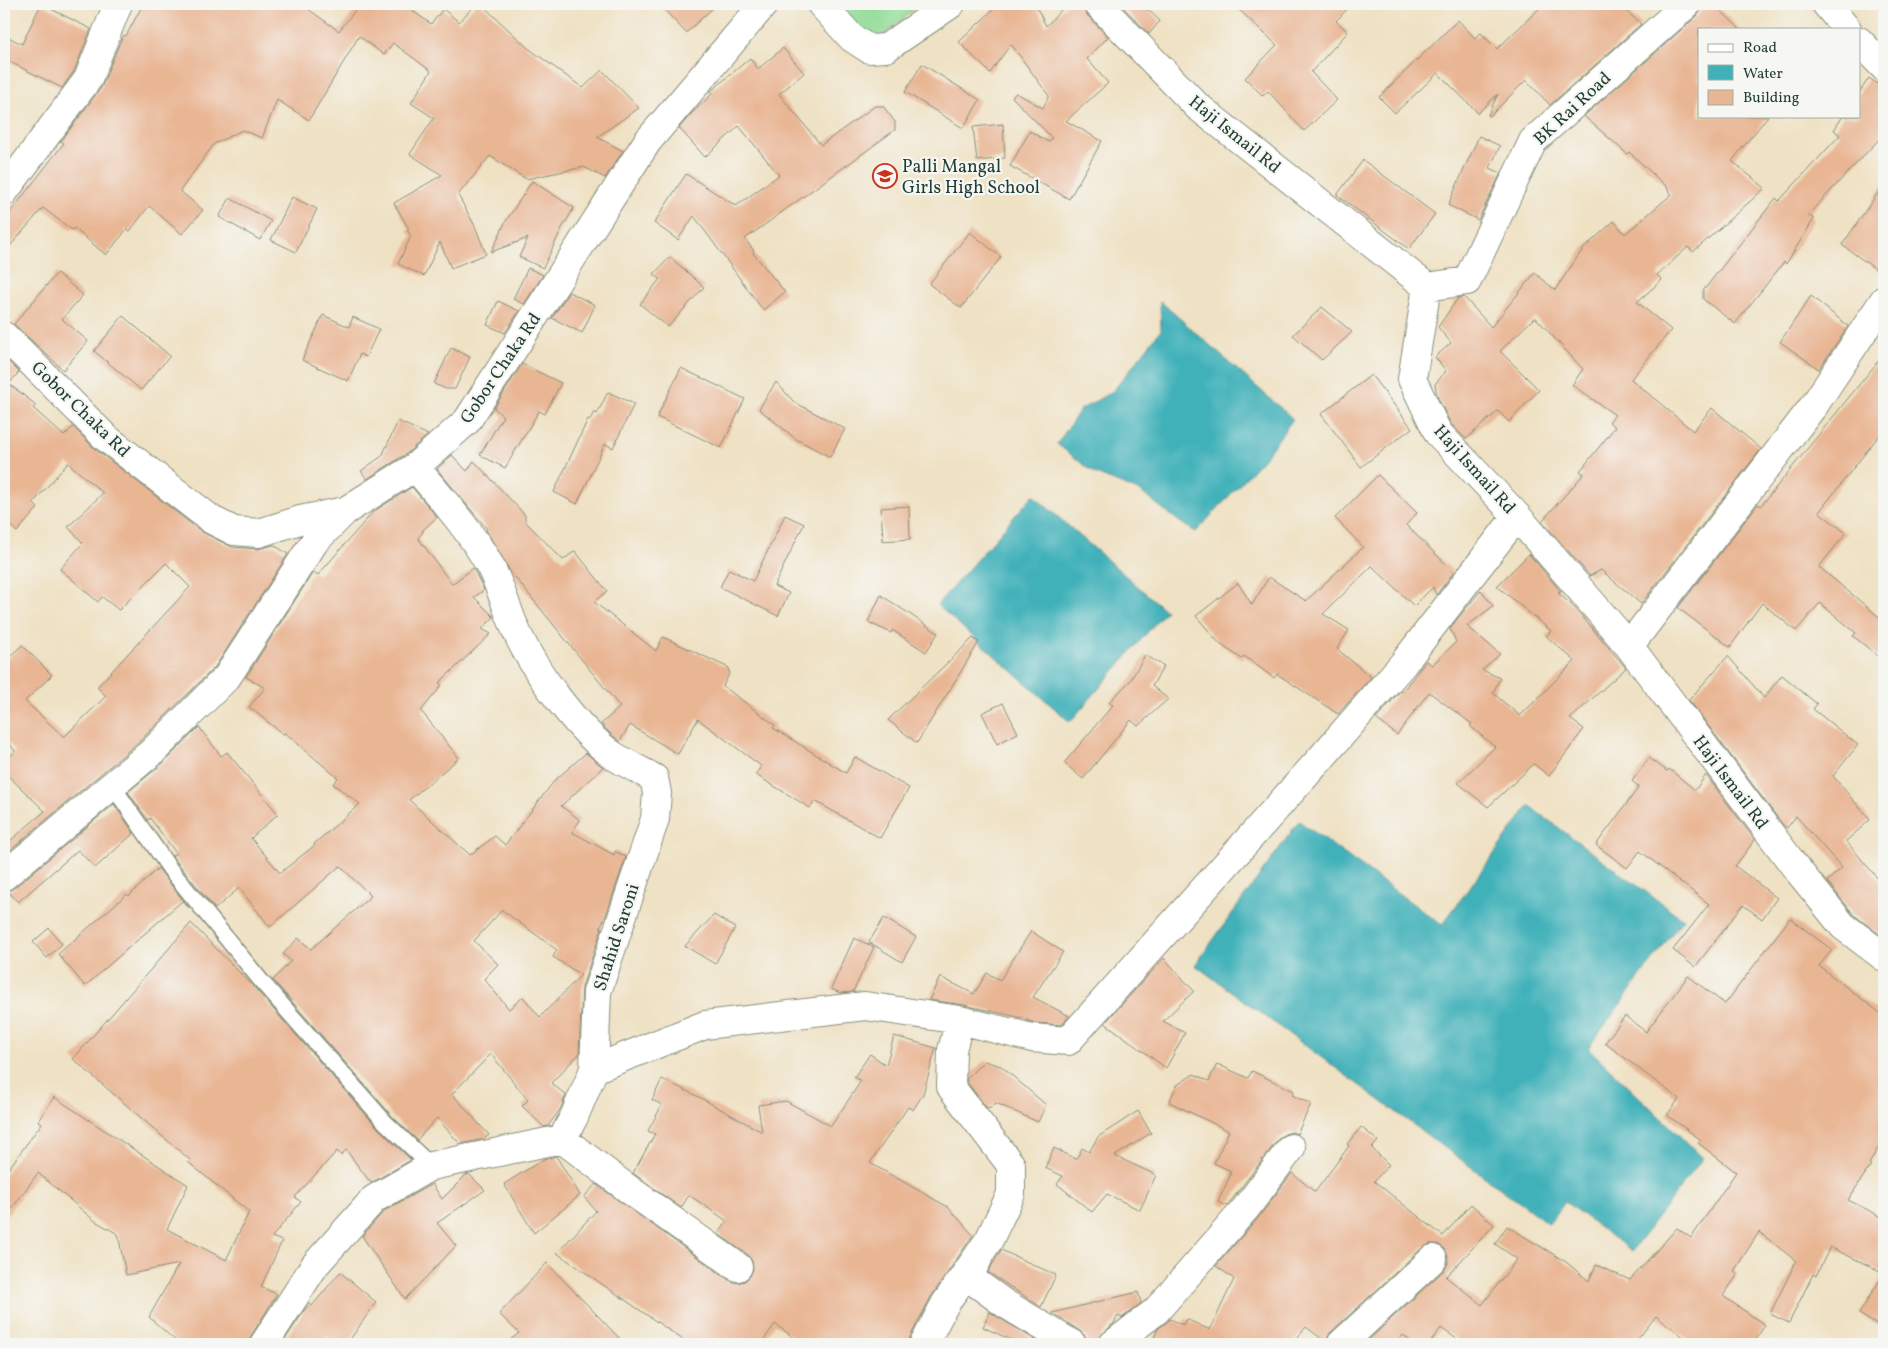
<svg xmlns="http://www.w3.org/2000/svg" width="1888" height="1348" font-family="Vollkorn,serif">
<rect width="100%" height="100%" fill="#f6f6f2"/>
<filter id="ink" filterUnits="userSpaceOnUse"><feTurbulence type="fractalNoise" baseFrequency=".02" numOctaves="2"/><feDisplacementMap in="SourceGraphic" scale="10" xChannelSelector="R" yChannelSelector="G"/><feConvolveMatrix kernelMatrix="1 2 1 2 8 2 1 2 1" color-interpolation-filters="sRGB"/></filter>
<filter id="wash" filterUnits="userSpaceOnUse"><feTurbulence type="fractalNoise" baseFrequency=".0096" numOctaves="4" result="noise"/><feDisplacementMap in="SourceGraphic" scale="20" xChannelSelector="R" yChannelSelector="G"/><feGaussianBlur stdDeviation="1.12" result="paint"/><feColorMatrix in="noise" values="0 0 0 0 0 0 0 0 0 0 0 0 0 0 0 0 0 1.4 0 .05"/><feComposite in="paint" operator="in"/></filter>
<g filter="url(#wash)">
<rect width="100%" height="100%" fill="#efe1c3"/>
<path fill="#93dd9a" stroke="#598d67" d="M835,4H920L871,46Z"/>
<path fill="#40b1b9" stroke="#307776" d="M1160,301L1293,419L1265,457L1196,532L1181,523L1141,492L1096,474L1057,444L1080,410L1113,391L1161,330Z
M1033,495L1166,611L1070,722L937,605Z
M1529,806L1683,919L1588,1048L1703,1158L1632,1251L1565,1202L1549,1224L1195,965L1299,821L1442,925Z"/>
<g id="blocks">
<path fill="#e9b694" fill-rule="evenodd" d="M41,4L91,29L74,71L62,88L4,59V35L22,44Z
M143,4H301L339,31L360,4H403L431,24L443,9L459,22L476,4H481L528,48L583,88L602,70L639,108L597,137L623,151L605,178L584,167L526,179L490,156L458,195L475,226L486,254L451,268L440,242L424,276L398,264L411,236L407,230L409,229L394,203L442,175L410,154L434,118L411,103L431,71L393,43L384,55L359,36L309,120L277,100L262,138L242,130L214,144L180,191L203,210L182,234L149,206L130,231L127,229L106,255L74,228L72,230L43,208L4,253V220L64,143L61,141L101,88L120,42L124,35L126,36Z
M659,4H717L686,33Z
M999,4H1035L1046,26L1067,4H1083V8L1087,15L1108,37L1087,59L1108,83L1066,121L1102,141L1069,199L1010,166L1030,131L1048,142L1052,138L1012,97L1016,93L1043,108L1049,96L1011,44L990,73L959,42Z
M1120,4H1142L1160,21L1149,34Z
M1233,4H1352L1336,21L1348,32L1311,72L1337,100L1304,131L1268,91L1263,96L1245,78L1277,45Z
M1544,4H1618L1641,24L1550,105L1526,80L1490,116L1488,115L1498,94L1478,113L1438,73L1395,113L1379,97L1458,20L1475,38L1481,33L1497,49Z
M1702,4H1714L1740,29H1699V116H1768L1732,161L1765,188L1693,252L1688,247L1657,275L1662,280L1637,302L1671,330L1631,379L1693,431L1712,408L1761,449L1641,604L1601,570L1590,576L1542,521L1584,474L1580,471L1615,427L1609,422L1615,415L1572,385L1583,369L1535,317L1500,351L1539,390L1509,422L1498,411L1466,439L1451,424L1437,396L1435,384L1446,371L1435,357L1451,343L1438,327L1458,298L1464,297L1491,327L1535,273L1555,290L1583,249L1614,221L1625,234L1672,194L1667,189L1668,188L1629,152L1627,154L1584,116L1697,16L1702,9Z
M783,48L804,73L779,94L821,145L875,106H883L895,122V130L745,239L754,251L753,253L785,292L763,310L694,216L678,240L654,223L686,174L736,206L779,175L739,126L705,157L679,128L692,113L712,94L711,91L750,58L758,69Z
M922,64L980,100L963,128L905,92Z
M1869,78L1884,89V134L1808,215L1814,219L1786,264L1784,262L1735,324L1703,299V291L1776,198L1779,201L1840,135L1834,130L1843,116H1859V93Z
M1003,124L1005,158L977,161L973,127Z
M1479,136L1500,146L1490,168L1501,173L1478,220L1448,205Z
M1363,160L1435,214L1409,249L1337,195Z
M532,181L574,208L562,228L543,268L519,257L528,238L491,252L506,221Z
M1884,184V275L1842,245Z
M292,197L317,209L296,252L271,240Z
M230,198L271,221L260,240L219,217Z
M970,232L1001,257L961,308L929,284Z
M670,257L704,287L668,327L640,304L660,279L654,274Z
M528,268L543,275L524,304L513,299Z
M57,273L83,295L62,319L88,341L63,370L14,324Z
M569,292L595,305L582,333L552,318Z
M1811,296L1848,326L1819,369L1780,342Z
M498,301L519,311L505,333L487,325Z
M1322,307L1352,332L1322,360L1293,335Z
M323,315L349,327L353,317L379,329L366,357L360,354L348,381L302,360Z
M123,316L170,356L141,390L94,351Z
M451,348L470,357L455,389H446L434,384Z
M1884,354V429L1819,512L1846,533L1819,567L1884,621V661L1853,636L1856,633L1820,603L1796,631L1762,603L1730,647L1678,608L1758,504L1761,506Z
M4,357L19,372L9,384L36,405L33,408L64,436L73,427L95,449L202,532L232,547L258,549L274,545L288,554L215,667L141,740L8,852L4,846L45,811L4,772V763L15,751L4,737V662L22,645L52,675L25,701L64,737L106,696L97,687L190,587L166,563L119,610L102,597L98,602L60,569L83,543L68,527L103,493L68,463L33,503L38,508L17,532L4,520Z
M522,364L561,383L545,414L539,411L505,468L480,455L503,416L494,408Z
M681,368L745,399L721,448L657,417Z
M1371,375L1412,428L1361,467L1321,414Z
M776,382L794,402L845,429L830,457L796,439L759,409Z
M608,392L634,404L613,448L605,444L577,504L554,492L588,419L590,420L594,412L597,414Z
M398,421L428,435L406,454L367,479L361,471L382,456Z
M452,455L467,471L474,461L525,515V521L563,560L575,551L607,591L594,602L656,651L663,637L729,668L728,671L730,672L723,686L775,725L773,728L846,773L855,757L909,788L880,838L815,801L810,808L756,775L761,766L698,719L678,754L630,725L620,741L610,733L601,724L620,707L510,571L486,530L487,529L437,469Z
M1378,475L1417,513L1406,525L1454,572L1436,595L1433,587L1414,606L1372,566L1323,614L1349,630L1337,649L1371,677L1338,714L1277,674L1274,678L1244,656L1242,659L1220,644L1196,616L1238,583L1252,605L1269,577L1306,601L1363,547L1335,518Z
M412,487L437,517L422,531L423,532L418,538L452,584L473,568L484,590L474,597L494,617L482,629L491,634L439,683L442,685L421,711L459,758L409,800L470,855L495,836L505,845L555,780L586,753L603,767L561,806L580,820L572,832L614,855L615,851L626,857L605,918L600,927L602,928L582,987L579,1054L551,1083L566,1095L561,1108L548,1126L544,1127L522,1106L528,1100L491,1054L452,1094L489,1135L484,1139L460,1144L437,1118L417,1140L392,1116L273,980L291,961L283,954L298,938L311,949L371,896L340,866L270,927L239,888L215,909L178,863L172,856L176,853L150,818L148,820L128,792L163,763L199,727L221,756L227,752L278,814L251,838L280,873L315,845L314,844L360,804L333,784L338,778L285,733L283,734L249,707L265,688L246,677L313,572L318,575L373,512ZM502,910L557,950L553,957L581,975L540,1017L523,997L509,1009L484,979L498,964L474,941Z
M909,506L910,539L883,541L881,508Z
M785,515L804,524L774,586L789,593L778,616L720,587L729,569L753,581Z
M1529,554L1561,592L1558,593L1575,608L1626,668L1570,719L1584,729L1549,776L1534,764L1488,807L1458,783L1495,747L1470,726L1472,724L1429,692L1397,735L1376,719L1401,690L1402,692L1426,661L1432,665L1456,642L1450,628L1481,590L1493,606L1467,626L1500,654L1482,670L1500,678L1493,693L1520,716L1575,661L1546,636L1551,631L1497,586Z
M881,595L938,633L926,652L892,630L891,633L868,622Z
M973,638L979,642L917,743L888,720Z
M1145,655L1164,666L1152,686L1168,699L1138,726L1131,720L1083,779L1064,763L1113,705L1109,702L1130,681Z
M1728,656L1764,698L1782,675L1817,704L1813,709L1858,745L1833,776L1870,820L1846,841L1884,886V938L1854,915L1827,881L1842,868L1796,816L1787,828L1783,825L1689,700Z
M1003,703L1018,733L997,744L982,713Z
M1649,758L1667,771L1669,769L1695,790L1706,775L1755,840L1735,866L1777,898L1762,919L1743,905L1695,967L1673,950L1709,904L1640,851L1627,868L1596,845L1639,787L1632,781Z
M114,804L134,833L95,868L78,850L18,902L8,891L14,888Z
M158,868L189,908L182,901L85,986L58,954L127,894L129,896Z
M714,915L735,928L715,964L685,946Z
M884,918L916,937L902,962L869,942Z
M1790,918L1832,950L1819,966L1884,1016V1138L1869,1164L1871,1165L1848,1200L1884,1218V1329L1859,1314L1884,1273L1830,1247L1816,1276L1813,1274L1789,1323L1770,1314L1796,1261L1759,1232L1734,1271L1738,1274L1723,1296L1765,1325L1753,1344H1693L1656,1316L1634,1344H1464L1441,1328L1429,1344H1414L1403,1335L1396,1344H1364L1444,1270L1448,1264V1256L1445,1249L1438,1244H1430L1422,1248L1330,1333L1326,1342L1306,1327L1292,1344H1151L1158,1329L1170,1319L1183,1325L1186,1319L1210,1330L1234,1279L1216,1266L1258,1218L1292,1173L1315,1192L1349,1146L1347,1144L1361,1127L1378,1141L1372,1148L1389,1165L1374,1181L1443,1236L1471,1204L1494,1225L1446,1277L1482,1305L1517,1259L1495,1244L1507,1226L1566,1262L1589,1281L1596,1265L1630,1280L1677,1228L1691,1238L1736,1172L1698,1143L1701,1140L1667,1115L1679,1099L1605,1043L1625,1016L1646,1032L1688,976L1725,1004Z
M191,923L252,985L378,1128L411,1160L371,1183L346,1150L341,1155L337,1151L295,1197L301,1202L272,1237L282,1241L261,1287L277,1294L251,1336L249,1344H179L149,1317L179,1264L126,1275L118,1234L95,1221L38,1173L4,1219V1175L42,1123L38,1121L54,1097L188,1185L167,1229L226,1260L249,1212L188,1162L190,1160L73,1059Z
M49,928L62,944L47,958L33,942Z
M1031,931L1063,952L1033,997L1069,1016L1062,1025L1035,1023L1026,1020L1027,1019L964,1005L929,1000L940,977L974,994L987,973L1000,980Z
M854,938L874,947L853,992L841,993L831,989Z
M1164,958L1194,991L1163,1021L1185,1033L1166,1068L1105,1023Z
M894,1036L936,1048L923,1094L913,1110L908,1107L870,1163L948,1207L973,1235L931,1297L910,1337L908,1344H803L775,1324L761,1344H689L557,1253L596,1211L584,1197L596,1184L729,1280L737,1283L745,1281L750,1276L753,1269L752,1261L747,1254L718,1234L727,1221L689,1195L681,1208L633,1173L655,1134L648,1131L662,1105L652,1100L662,1079L699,1097L762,1132L758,1105L786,1101L831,1126L861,1081L854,1077L870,1054L886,1065Z
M984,1061L1001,1066L1046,1105L1038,1122L996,1103L989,1109L985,1106L967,1082V1078Z
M1217,1064L1248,1078L1252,1071L1294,1091L1292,1095L1311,1104L1297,1134L1292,1132L1285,1134L1279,1138L1227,1206L1218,1202L1231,1174H1229L1231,1171L1214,1163L1229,1131L1169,1102L1177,1085L1194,1074L1209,1081Z
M1138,1111L1151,1133L1115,1156L1156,1175L1140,1210L1107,1194L1092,1212L1057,1184L1063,1176L1045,1168L1054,1148L1076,1159L1082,1148L1089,1152L1098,1137Z
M556,1156L580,1195L534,1233L504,1184L544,1159Z
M469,1174L485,1190L437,1223L456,1246L405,1299L362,1236L384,1211L432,1184L442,1199L466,1175Z
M1001,1250L1056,1275L1041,1307L988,1272Z
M547,1263L625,1344H505L519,1333L499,1314Z
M340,1272L376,1302L347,1344H340L328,1336L320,1344H282L306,1308L310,1304L312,1306Z
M1138,1292L1141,1303L1122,1318L1118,1316L1114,1323L1099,1338L1098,1344H1088L1086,1337L1080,1331L1052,1313Z
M990,1312L996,1316L1042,1344H1020L983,1327Z"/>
</g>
</g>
<g filter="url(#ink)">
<use href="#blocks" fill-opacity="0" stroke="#878f7c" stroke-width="1"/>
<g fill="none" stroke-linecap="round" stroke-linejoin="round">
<defs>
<path id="lane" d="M112,785L170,869L262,982L385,1122L431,1166"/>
<path id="street" d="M821,4L852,38L869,49L886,48L951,4
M1098,4L1197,106L1427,287L1412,379L1438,433L1517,516L1629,646L1796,868L1843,926L1884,957
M1826,4L1847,29
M1859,41L1884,67
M4,192L88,79L118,4
M1427,287L1467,281L1533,141L1687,4
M4,336L22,353L105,437L212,520L234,531L259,533L300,520L345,511L415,467L467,421L647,142L764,4
M1629,646L1815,404L1884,300
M4,876L152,752L227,677L315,541L345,511
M594,1069L705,1025L865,1006L960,1020L1032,1038L1068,1041L1322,757L1403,664L1517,516
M562,1139L631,1191L738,1267
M978,1259L968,1277L1004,1303L1072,1344
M264,1344L315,1265L374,1199L431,1166L562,1139L574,1117L594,1069L597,992L655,819L657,793L654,778C641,771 627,764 614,756C578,731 532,668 515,628C506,607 500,584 489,564C469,529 442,499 415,467
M924,1344L945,1304L989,1240L1011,1194V1165L951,1087L952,1050L960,1020
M1113,1344L1156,1311L1246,1208L1291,1148
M1341,1344L1433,1259"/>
</defs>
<use href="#lane" stroke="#878f7c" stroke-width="18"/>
<use href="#street" stroke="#878f7c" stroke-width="30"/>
<use href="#lane" stroke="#fff" stroke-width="15"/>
<use href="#street" stroke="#fff" stroke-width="28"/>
</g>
</g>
<defs>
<symbol id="school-ring" viewBox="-11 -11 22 22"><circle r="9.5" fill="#f6f6f2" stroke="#c8321e" stroke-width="1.5"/><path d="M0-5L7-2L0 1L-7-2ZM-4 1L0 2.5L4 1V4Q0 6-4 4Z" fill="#c8321e"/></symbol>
</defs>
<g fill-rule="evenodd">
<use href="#school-ring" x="871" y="162" width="28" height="28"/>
</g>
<g text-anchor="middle" stroke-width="4.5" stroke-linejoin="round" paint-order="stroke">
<g font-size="18" fill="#1f3d34" stroke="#f6f6f2">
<text transform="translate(1572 108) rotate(-43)" y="6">BK Rai Road</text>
<text transform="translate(1235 134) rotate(39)" y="6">Haji Ismail Rd</text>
<text transform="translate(500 368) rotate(-56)" y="6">Gobor Chaka Rd</text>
<text transform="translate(81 409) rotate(44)" y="6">Gobor Chaka Rd</text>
<text transform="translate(1475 469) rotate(48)" y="6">Haji Ismail Rd</text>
<text transform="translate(1731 782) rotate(53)" y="6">Haji Ismail Rd</text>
<text transform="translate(616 937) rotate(-72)" y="6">Shahid Saroni</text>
</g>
<g font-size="18" fill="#1f3d34" stroke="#f6f6f2" text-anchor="start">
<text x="902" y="172">Palli Mangal<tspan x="902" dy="21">Girls High School</tspan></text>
</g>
</g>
<rect width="1888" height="1348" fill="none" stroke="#f6f6f2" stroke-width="20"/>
<rect x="1698" y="28" width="162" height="90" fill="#f6f6f2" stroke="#a0aca6"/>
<rect x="1708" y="44" width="25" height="8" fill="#ffffff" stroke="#a0aca6"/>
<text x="1743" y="52" font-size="15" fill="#1f3d34">Road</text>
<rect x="1708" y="65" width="25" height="15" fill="#40b1b9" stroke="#a0aca6"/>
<text x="1743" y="78" font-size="15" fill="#1f3d34">Water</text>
<rect x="1708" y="90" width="25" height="15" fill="#e9b694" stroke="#a0aca6"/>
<text x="1743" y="102" font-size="15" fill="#1f3d34">Building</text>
</svg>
